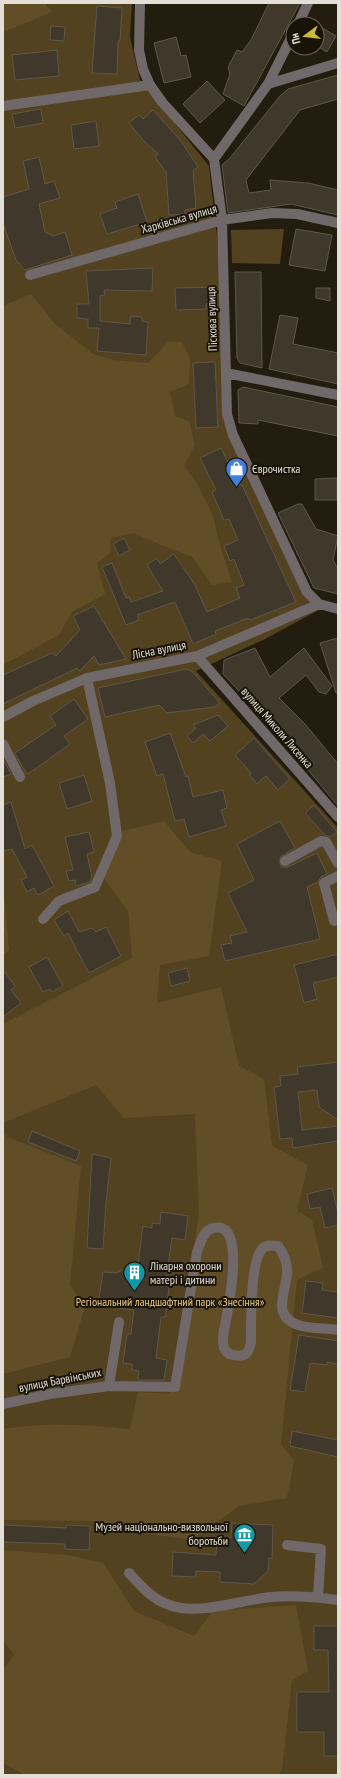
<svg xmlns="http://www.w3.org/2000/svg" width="341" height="1778" font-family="'PT Sans Narrow',sans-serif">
<rect width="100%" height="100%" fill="#231d10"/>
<path fill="#534220" d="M3,3H132L130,37L140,80L209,166L217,236L221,305L223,418L239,438L259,478L308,585L317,611L265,639L196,671L338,828V1775H3Z
M284,229L280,264L232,263L231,230Z"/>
<path fill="#614e26" d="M3,3H45L52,12L6,31L3,28Z
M31,294L55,324L93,354L113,360L148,363L168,342H182L190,359L189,384L170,392L175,416L189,421L195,445L184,466L196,482L212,513L221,549L232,582L212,585L192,557L161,545L134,533L111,538L110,553L97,563L105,594L72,612L59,635L3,665V306Z
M164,821L190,852L222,861L209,956L160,965L157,1003L221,987L239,1066L264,1079L272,1146L308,1165L297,1210L312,1220L323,1268L297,1280L281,1444L294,1461L287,1498L239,1506L192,1540L142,1533L90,1521L3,1520V1429C47,1422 87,1425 130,1429L138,1392L170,1394L199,1215L195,1114L124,1118L96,1085L3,1123V1024L132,958L128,911L103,877L123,831Z
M3,881L9,950L3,955Z
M3,1130L7,1137L81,1166L70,1285L85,1307L70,1357L3,1374Z
M3,1550L68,1555L103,1563L134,1611L194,1636L213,1611L296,1605L308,1671L292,1680L282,1770L278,1775H25L3,1763V1671L14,1654L3,1641Z"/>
<path fill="#3f382b" stroke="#5f5749" d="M269,3H300L244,106L223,94L230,74L228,67L237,50L242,52L251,40Z
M97,6L122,8L120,41H118L117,74L92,73Z
M317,25L336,36L327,52L317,46Z
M51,26L65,27L64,41L50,40Z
M176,37L181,56L186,55L191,77L164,83L154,43Z
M57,50L59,76L15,80L12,55Z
M338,75V99L300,110L246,180L249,193L271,190L270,180L308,183L338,190V215L291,204L228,213L222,165L230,158L280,96L288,89Z
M207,81L225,100L200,123L183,104Z
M41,109L43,123L15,128L12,114Z
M153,110L180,140L198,167L193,170L196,208L185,210V214L169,215L166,172L155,157L158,154L143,140L129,123L139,115L143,119Z
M96,121L99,146L74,149L71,125Z
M39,157L45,184L54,181L60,198L39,204L45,232L53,236L65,232L72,255L25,270L16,260L5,229L3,222V197L29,189L23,161Z
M138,194L147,222L107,234L100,214L117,208L115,202Z
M296,229L332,235L325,271L289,265Z
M153,268L152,291L104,290L105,295L100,296V321L130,324L131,316L142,317V321L148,322L146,355L97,351L99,328H88V319L77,318V304H89L86,271Z
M235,272H261L262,368L240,363L237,358Z
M215,287L216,303L206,304V309L176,310L175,288Z
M316,288H330V301L316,298Z
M280,315L298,318L293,344L338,353V384L269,369Z
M215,362L218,427L196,428L193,363Z
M243,387L338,407V436L258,420V424L239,423L238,390Z
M221,448L239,486L242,485L296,602L250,620L248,618L215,631L216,634L193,644L175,602L137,615L139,620L126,625L102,567L112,563L126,598L129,597L131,602L163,591L147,565L157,558L160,564L174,554L195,585L207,612L240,598L236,588L244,585L234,559L230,561L224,546L238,540L229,519L224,520L212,492L216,490L200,458Z
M337,478V500H315V479Z
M298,504H302L316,529L338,536L333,560L338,569V594L314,588L278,513Z
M124,538L130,550L119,556L113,544Z
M94,606L126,659L99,665L94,656L80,671L77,668L3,704V675L52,653L56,656L80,630L73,616Z
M338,638V693H336L320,643Z
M255,648L270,677L304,648L332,686L326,694L319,692L306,675L279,698L305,724L338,764V806L284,741L285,740L223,674L224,660Z
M186,669L193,672L220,703L215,707L167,713L159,705L105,717L98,688Z
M74,699L88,719L64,736L70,744L28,774L23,768L15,753L56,725L50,716Z
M218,715L228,726L210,741L203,734L193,743L187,736L196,728L193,725Z
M170,733L186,777L188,776L193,797L223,790L227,808L221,810L226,826L189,837L184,819L175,821L163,774L157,776L145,742Z
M254,738L290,779L278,790L266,776L257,784L249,774L251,773L235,755Z
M4,761L11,774L3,777V762Z
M84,775L92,801L67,809L59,783Z
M11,802L25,849L32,845L54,886L38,895L34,888L27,892L21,880L27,877L12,849L3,851V805Z
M314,805L337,832L330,837L325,835L305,813Z
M280,821L295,848L280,857V864L282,867H288L317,853L327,874L321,877L318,882L307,887L320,939L225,961L221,945L232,943L230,936L247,932L228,893L254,880L237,844Z
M89,832L94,852L87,854L92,877L90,882L76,886L75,880L69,881L66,871L73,870L65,837Z
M68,911L79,932L92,928L96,932L106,927L121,956L89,973L68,933L64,936L54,920Z
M338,954V977L313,983L317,999L304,1003L294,965Z
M47,957L63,986L52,992L50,989L43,992L29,967Z
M187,968L190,981L171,986L168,973Z
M3,970L15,986L11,990L21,1003L3,1017Z
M338,1062V1120L319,1107L317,1090L298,1092L302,1130L338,1126V1141L293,1148L292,1138L280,1139L274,1087L281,1086L280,1076L298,1074L297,1067Z
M32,1131L80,1151L76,1161L28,1142Z
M92,1154L111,1158L106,1203L103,1249L87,1248Z
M332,1188L338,1213V1225L325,1228L320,1207L310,1209L307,1194Z
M161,1212L188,1216L185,1240L172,1238L166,1280L170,1281L165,1317H161L156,1358L167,1360L164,1380H138L139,1371L132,1370V1364L123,1363L127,1334H131L134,1310L98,1305L103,1272L116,1273L126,1269L137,1272L143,1226L152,1228V1223L160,1224Z
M306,1281L323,1283L322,1290L338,1292V1318L302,1313Z
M299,1335L338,1341V1364L327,1362V1365L310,1363L305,1392L290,1390Z
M292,1431L338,1440V1457L290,1446Z
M232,1523L273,1525L272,1559L269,1558L268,1571L254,1584L220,1582V1572L196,1571L195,1577L172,1576L173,1552L216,1555L217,1538H231Z
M3,1525L66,1528L67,1525L90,1526L89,1550L65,1549V1544L3,1542Z
M314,1626H338V1756H324V1732H297V1692H329L328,1650H314Z"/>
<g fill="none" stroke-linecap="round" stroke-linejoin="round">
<path stroke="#706869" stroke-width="10" d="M140,3L139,50L143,69L150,85L162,102L214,159
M298,24L308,3
M293,34L268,84L214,159L222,220L227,414L233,435L307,592L319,604
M268,84L338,63
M3,106L150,85
M30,275L222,220L272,213L297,214L338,223
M226,373L338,395
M319,604L338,609
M197,656L338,817
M3,717L33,701L87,678L197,656L319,604
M3,744L20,777
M285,861L321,841L326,842L338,863
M43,919L59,901L95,887L117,836L110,783L87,678
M334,921L324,883L338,876
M109,1386L175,1387L197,1252C201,1242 203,1230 214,1228C249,1220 226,1319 223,1336C223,1341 222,1347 226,1351C228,1354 231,1355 234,1355C246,1358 249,1352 251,1342C251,1324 250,1259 263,1248C267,1244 272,1246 278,1246C284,1254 288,1264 287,1275C285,1294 272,1316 298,1325C310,1329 325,1328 338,1330
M3,1404L50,1394L109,1386L119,1322
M287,1545L321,1549L318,1597
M129,1573C141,1586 152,1599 169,1605C198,1616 240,1600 271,1597C293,1595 316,1597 338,1600"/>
</g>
<defs>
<symbol id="shop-pin" viewBox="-11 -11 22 30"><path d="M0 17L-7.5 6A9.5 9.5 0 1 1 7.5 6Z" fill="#3f7fe0" stroke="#191307"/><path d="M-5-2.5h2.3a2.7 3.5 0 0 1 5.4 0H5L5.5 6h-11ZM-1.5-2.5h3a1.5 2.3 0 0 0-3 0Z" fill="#fff"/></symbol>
<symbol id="building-pin" viewBox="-11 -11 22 30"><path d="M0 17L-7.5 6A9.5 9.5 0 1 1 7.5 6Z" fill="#0f9aa8" stroke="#191307"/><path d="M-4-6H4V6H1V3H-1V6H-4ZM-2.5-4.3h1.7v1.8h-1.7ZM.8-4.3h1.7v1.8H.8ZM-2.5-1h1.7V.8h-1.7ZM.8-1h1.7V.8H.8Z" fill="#fff"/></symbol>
<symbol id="museum-pin" viewBox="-11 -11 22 30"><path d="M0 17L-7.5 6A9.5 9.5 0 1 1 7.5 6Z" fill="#0f9aa8" stroke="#191307"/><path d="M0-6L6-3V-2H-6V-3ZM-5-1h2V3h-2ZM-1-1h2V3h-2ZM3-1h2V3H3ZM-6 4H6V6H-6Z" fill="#fff"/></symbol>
</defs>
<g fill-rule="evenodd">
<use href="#shop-pin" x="224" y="456" width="25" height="34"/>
<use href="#building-pin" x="122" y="1260" width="25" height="34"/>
<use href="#museum-pin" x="232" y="1522" width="25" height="34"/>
</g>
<g text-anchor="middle" stroke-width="4" stroke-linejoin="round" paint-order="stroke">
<g font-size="12" fill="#e3dfd7" stroke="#191307">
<text transform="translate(179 219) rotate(-16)" y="4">Харківська вулиця</text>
<text transform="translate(212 319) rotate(-92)" y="4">Піскова вулиця</text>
<text transform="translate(159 650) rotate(-11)" y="4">Лісна вулиця</text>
<text transform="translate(277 728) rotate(49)" y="4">вулиця Миколи Лисенка</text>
<text transform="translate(60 1380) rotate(-11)" y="4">вулиця Барвінських</text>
</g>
<g font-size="12" fill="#e3dfd7" stroke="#191307" text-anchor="start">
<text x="252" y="473">Єврочистка</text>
<text x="150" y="1270">Лікарня охорони<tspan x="150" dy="14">матері і дитини</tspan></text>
<text x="228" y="1531" text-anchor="end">Музей національно-визвольної<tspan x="228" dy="14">боротьби</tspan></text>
</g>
<g font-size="12" fill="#ebca88" stroke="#191307">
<text x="170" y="1306">Регіональний ландшафтний парк «Знесіння»</text>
</g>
</g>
<rect width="341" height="1778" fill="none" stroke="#e3dfd7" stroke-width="8"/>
<g transform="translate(305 36) rotate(255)"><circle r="19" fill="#191307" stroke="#6a655a"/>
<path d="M0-3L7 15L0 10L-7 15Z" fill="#cbba39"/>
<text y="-6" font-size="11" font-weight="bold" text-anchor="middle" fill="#e3dfd7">Пн</text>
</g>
</svg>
